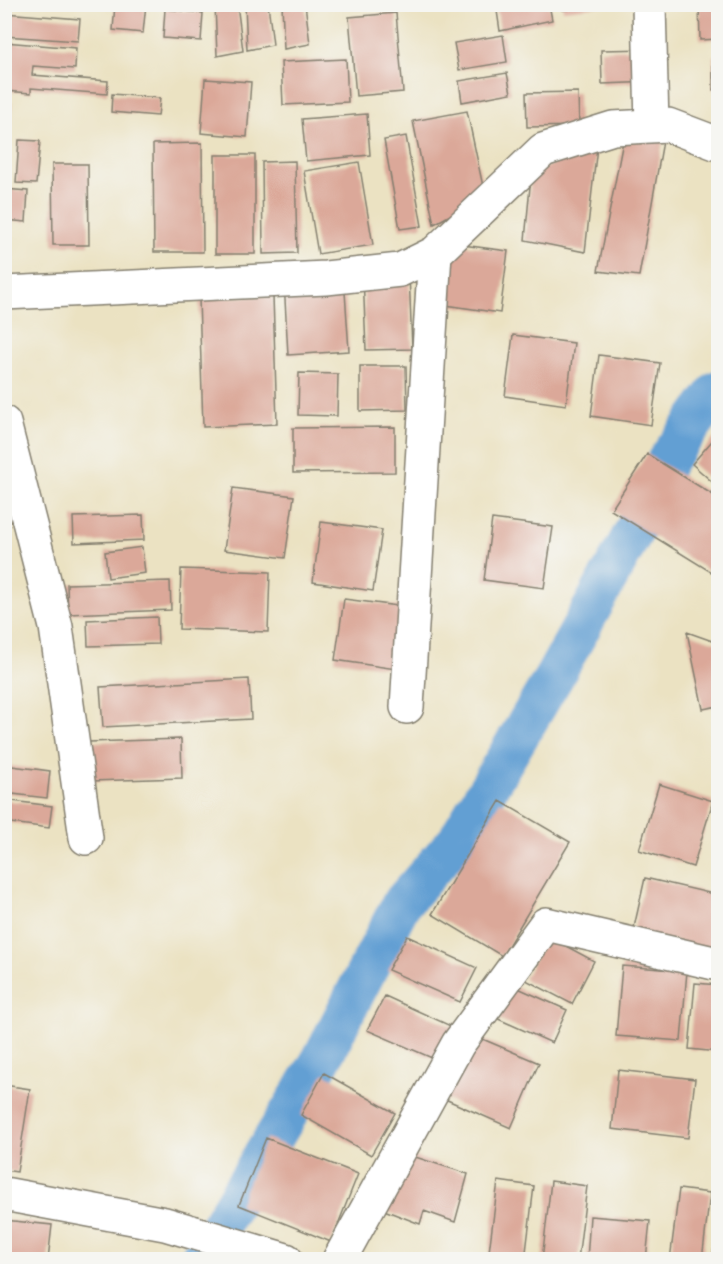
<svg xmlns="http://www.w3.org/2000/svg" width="723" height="1264" font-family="'IM FELL Great Primer',serif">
<rect width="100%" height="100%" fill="#f6f6f2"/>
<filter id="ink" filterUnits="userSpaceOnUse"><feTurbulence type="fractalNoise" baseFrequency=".0167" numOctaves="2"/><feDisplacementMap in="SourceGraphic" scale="12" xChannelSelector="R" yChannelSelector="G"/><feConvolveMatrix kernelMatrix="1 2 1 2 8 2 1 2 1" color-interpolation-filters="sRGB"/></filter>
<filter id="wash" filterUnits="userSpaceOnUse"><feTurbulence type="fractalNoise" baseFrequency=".008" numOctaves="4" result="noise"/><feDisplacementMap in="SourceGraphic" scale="24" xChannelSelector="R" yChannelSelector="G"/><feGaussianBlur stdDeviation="1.35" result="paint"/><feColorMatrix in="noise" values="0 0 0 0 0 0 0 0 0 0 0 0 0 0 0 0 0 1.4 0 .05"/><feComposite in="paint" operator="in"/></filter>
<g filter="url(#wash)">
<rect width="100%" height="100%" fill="#ebe2c2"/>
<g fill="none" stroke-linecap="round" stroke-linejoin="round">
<path stroke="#629fd3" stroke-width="40" d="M199,1260L321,1060L401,904L457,840L554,677L633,533L667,460L718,390"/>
</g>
<g id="blocks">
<path fill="#dba899" d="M115,4H146L143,33L113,30Z
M215,4H237L243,51L217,56Z
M245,4H268L273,45L247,50Z
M282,4H305L310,44L284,49Z
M496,4H549L552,20L500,31Z
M562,4H600V6L563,10Z
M718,5V39L700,40L699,6Z
M165,9L203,13L201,41L163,38Z
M4,13L80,19L78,41L4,36Z
M396,13L403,92L356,96L349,17Z
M503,35L507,62L459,70L454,43Z
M4,42L76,48L75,69L33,66L32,75L108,81L107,94L31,88V93L4,91Z
M653,49L654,82L602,84L601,50Z
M713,56H718V90H713Z
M346,59L348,102L283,105L281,62Z
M507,73L511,93L462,102L459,81Z
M205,79L251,82L247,137L201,133Z
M578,92L579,126L527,127L526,93Z
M112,94L160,98L158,116L111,112Z
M4,102L12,103L6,175H4Z
M467,111L485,196L434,224L413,121Z
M367,114L370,155L306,161L302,119Z
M406,136L422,226L400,229L384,140Z
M598,138L585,252L525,240L531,176Z
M19,140L40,141L36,184L16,183Z
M623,141H663L639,276L598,271Z
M202,143L203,252H154L153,144Z
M215,155H255V254H215Z
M295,161L297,253L263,254L262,162Z
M359,162L373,245L318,254L304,171Z
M52,164H88L89,245H53Z
M4,189L28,191L26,222L4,220Z
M447,243L508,251L500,313L439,304Z
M409,273L412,349L366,350L363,274Z
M344,277L349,351L288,355L284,281Z
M273,296L277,424L203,427L199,298Z
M513,335L574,343L566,405L505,396Z
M599,355L660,363L651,425L591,416Z
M360,366H406L407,410L360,411Z
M299,373L338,374L337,416L298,415Z
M395,427V472L293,473V428Z
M718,434V487L692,464Z
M647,454L718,498V560L711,572L611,510Z
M233,488L294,496L285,558L224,550Z
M143,515L144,540L74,543L73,517Z
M492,519L553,527L544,588L484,580Z
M321,522L382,530L373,591L313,582Z
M142,547L145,573L108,578L105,552Z
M181,569L270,572L268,632L179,629Z
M170,581L171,610L68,614L67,584Z
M344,599L405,607L396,669L335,660Z
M157,617L158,644L88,646L87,620Z
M687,632L718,643V706L703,709Z
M249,679L251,719L103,727L100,687Z
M181,739L182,778L91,781L89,742Z
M4,765L50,771L47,798L4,793Z
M659,784L713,801L693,867L639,850Z
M4,800L52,806L49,828L4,822Z
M500,801L570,842L502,956L432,914Z
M645,878L718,895V951L633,932Z
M407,936L477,968L460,1002L388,970Z
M547,936L594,961L572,1004L524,979Z
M622,966L687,971L681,1041L616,1036Z
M695,983L718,985V1052L689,1049Z
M509,984L567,1010L552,1043L494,1017Z
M385,996L455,1028L439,1061L367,1030Z
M473,1035L539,1063L511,1128L445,1099Z
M618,1070L695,1079L688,1138L612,1129Z
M324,1073L395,1113L371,1155L301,1115Z
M4,1085L30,1089L17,1172L4,1170Z
M266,1138L358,1174L331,1242L239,1205Z
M403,1153L468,1174L455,1222L424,1211L420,1224L384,1210Z
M498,1181L534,1186L525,1260H488Z
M551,1181L587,1186L578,1260H542Z
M679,1189L710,1193L702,1260H670Z
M590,1216L650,1221L646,1260H587Z
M4,1220L52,1225L48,1260H4Z
M715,1240H718V1260H712Z"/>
</g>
</g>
<g filter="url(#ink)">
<use href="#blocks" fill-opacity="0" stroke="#847f6f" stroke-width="1.5"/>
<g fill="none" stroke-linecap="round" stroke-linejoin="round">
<defs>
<path id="street" d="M649,4L652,126
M4,293L326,278L400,270L435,253L543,150L613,128L668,125L718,144
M4,423L56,627L86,838
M407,707L435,253
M4,1194L165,1224L286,1260
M339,1260L458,1044L546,924L718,964"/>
</defs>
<use href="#street" stroke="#847f6f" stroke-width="36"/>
<use href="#street" stroke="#fff" stroke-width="33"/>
</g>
</g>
<rect width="723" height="1264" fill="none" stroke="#f6f6f2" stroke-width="24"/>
</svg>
